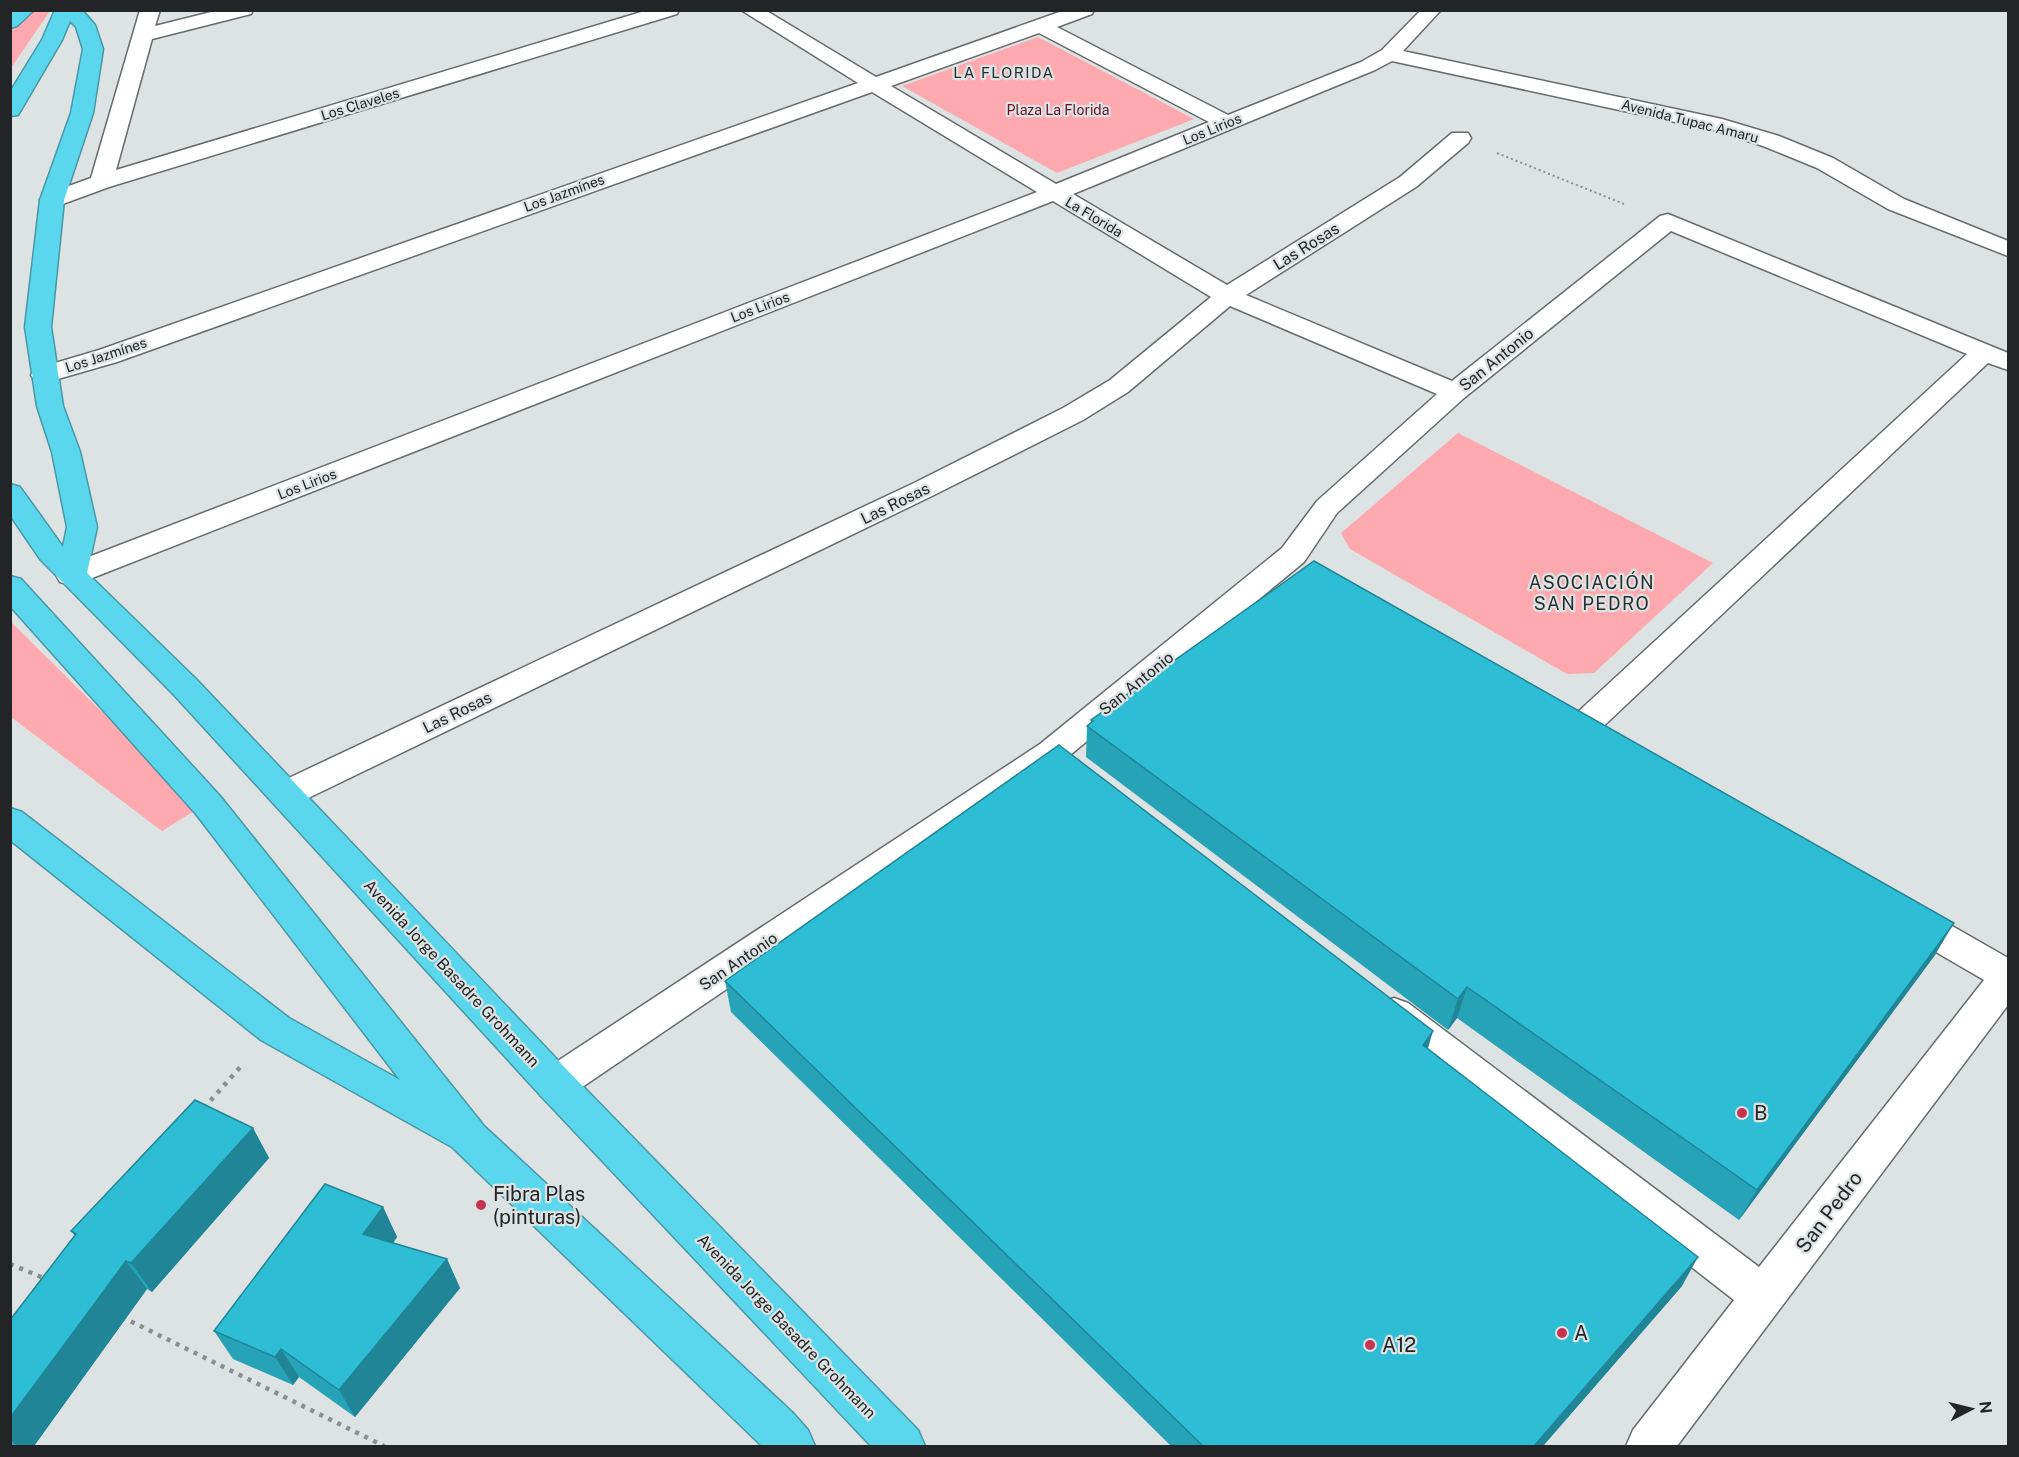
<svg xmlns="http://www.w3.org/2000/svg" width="2019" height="1457" font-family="'Public Sans',sans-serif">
<rect width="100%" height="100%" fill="#dde2e3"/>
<path fill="#fea8af" d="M32,11H50L11,68L10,30Z
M1038,37L1194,119L1057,173L902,86Z
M1458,433L1713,563L1594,673L1567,674L1350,549L1341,533Z
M10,621L199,808L162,831L11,717Z"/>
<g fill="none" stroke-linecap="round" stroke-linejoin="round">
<defs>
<path id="minor" d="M140,10H160L155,26L219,10H253L251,14L152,39L116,170L648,10H679L677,14L109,187L60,205H44L40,200L44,195L91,178Z
M741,10H765L876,77L1065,10H1094L1092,14L1057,27L1228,115L1361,62L1382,50L1421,10H1441L1403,51L1722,119L1779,136L1833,158L1904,199L2008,241V256L1888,209L1817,168L1763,146L1717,131L1392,61L1375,70L1073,194L1227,285L1400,177L1452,133H1468L1471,138L1468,143L1416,187L1246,295L1452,381L1660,216L1668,214L2008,353V370L1988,363L1591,738L1579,742L1567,738L1562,730L1567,722L1967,354L1671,231L1464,398L1337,513L1304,562L1064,760L569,1096L555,1101L541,1096L535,1084L541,1072L1040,744L1282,548L1317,501L1437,394L1230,306L1128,392L1083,420L934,495L298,803L286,807L274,803L269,794L274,785L914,483L1063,408L1110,380L1211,297L1053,201L82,582L71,585L60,582L56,575L60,568L1037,192L872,92L117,362L44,383L35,381L31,375L35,369L99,350L858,83ZM1039,33L1209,122L1056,184L891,86Z
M1906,903L1919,907L2008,958V1005L1677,1446H1626L1633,1430L1734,1300L1380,1025L1375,1014L1380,1003L1394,998L1408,1003L1759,1267L1984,980L1893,927L1888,917L1893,907Z"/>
<path id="highway" d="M12,10H34L17,26L10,28Z
M55,10H82L95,25L103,49L93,113L64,200L51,327L63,406L80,452L97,527L87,573L197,680L569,1072L918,1430L925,1446H871L541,1096L175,696L40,559L10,515V484L20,487L63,547L67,527L52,452L37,406L25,327L40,200L71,113L83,49L76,27L70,21L62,40L21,110L18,115L10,116V92L42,40Z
M10,576L21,579L220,796L484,1126L792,1412L808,1430L815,1446H762L452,1147L261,1040L10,840V808L22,812L289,1018L400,1080L196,814L10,606Z"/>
</defs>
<use href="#minor" stroke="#676b6c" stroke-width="3"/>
<use href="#highway" stroke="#4798a7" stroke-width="3"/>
<path stroke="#8a8e8f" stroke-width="2" stroke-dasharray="2 3" stroke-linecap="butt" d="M1497,153L1624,204"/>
<path stroke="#8a8e8f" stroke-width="4.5" stroke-dasharray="4 6" stroke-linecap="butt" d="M204,1108L243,1064
M10,1264L46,1279
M122,1317L384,1446"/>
<use href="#minor" fill="#fff" fill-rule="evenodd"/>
<use href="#highway" fill="#5bd7ed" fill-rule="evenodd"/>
</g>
<path fill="#27a3b8" d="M1091,720L1935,955L1739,1220L1457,1018L1448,1030L1086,757L1087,726L1091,723Z
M725,981L1428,1049L1682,1286L1543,1446H1171L731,1012Z
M253,1128L269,1158L152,1292L147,1289L34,1446H10V1320L75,1236L71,1231Z
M383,1207L397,1237L393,1243L447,1259L460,1288L355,1417L299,1377L293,1385L233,1359L214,1331Z"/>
<path fill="#208596" d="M1954,923L1935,955L1739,1220L1757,1190Z
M1467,987L1457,1018L1448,1030L1458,999Z
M1433,1031L1424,1062L1423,1045Z
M253,1128L269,1158L152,1292L131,1263Z
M383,1207L397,1237L379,1263L363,1234Z
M1698,1257L1682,1286L1543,1446H1534Z
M447,1259L460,1288L355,1417L339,1390Z
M126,1261L147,1289L34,1446H17L10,1440V1418Z
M281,1349L299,1377L293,1385L275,1357Z"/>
<path fill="#2dbed6" stroke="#208596" stroke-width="1.5" d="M1314,561L1954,923L1757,1190L1467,987L1458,999L1087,726L1093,721L1091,720Z
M1059,745L1433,1031L1423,1045L1698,1257L1534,1446H1203L725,981Z
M195,1100L253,1128L131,1263L126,1261L10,1418V1320L76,1234L71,1231Z
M325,1184L383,1207L363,1234L447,1259L339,1390L281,1349L275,1357L214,1331Z"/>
<g fill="#c53551" stroke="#dde2e3" stroke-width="2">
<circle cx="1742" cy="1113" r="6"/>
<circle cx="481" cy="1205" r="6"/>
<circle cx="1562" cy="1333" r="6"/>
<circle cx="1370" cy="1345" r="6"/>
</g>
<g text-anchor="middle" stroke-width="4.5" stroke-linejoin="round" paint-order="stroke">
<g font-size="14" fill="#222425" stroke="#dde2e3">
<text transform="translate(360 104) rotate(-17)" y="5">Los Claveles</text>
<text transform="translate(1690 121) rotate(14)" y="5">Avenida Tupac Amaru</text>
<text transform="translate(1212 129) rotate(-22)" y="5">Los Lirios</text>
<text transform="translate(564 193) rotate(-20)" y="5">Los Jazmínes</text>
<text transform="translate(1094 217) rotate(31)" y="5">La Florida</text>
<text transform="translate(760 307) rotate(-21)" y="5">Los Lirios</text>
<text transform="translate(106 355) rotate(-18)" y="5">Los Jazmínes</text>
<text transform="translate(307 484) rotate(-21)" y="5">Los Lirios</text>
</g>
<g font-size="14" fill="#681125" stroke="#dde2e3">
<text x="1058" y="115">Plaza La Florida</text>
</g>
<g font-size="15" letter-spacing="1.5" fill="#292d2e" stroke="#dde2e3">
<text x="1004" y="78">LA FLORIDA</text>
</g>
<g font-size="16" fill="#222425" stroke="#dde2e3">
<text transform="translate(1306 246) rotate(-32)" y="6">Las Rosas</text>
<text transform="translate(1496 359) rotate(-39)" y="6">San Antonio</text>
<text transform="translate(895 503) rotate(-26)" y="6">Las Rosas</text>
<text transform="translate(1136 683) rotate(-39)" y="6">San Antonio</text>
<text transform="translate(457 712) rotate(-26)" y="6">Las Rosas</text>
<text transform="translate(738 961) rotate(-34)" y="6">San Antonio</text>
<text transform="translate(452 973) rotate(47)" y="6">Avenida Jorge Basadre Grohmann</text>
<text transform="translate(787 1326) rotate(46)" y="6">Avenida Jorge Basadre Grohmann</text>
</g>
<g font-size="18" letter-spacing="1.5" fill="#292d2e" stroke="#dde2e3">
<text x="1592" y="589">ASOCIACIÓN<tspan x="1592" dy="21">SAN PEDRO</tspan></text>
</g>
<g font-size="20" fill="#222425" stroke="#dde2e3" text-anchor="start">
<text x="1754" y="1120">B</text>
<text x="493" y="1201">Fibra Plas<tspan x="493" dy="23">(pinturas)</tspan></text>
<text x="1574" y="1340">A</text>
<text x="1382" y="1352">A12</text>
</g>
<g font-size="20" fill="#222425" stroke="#dde2e3">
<text transform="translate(1829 1212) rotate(-53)" y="7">San Pedro</text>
</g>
</g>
<rect width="2019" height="1457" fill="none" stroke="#222425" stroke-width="24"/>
<g transform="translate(1971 1409) rotate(83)" stroke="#dde2e3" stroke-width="4.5" paint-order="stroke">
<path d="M0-4.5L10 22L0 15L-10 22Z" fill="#222425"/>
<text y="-9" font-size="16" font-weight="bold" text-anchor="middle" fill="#222425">N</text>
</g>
</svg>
